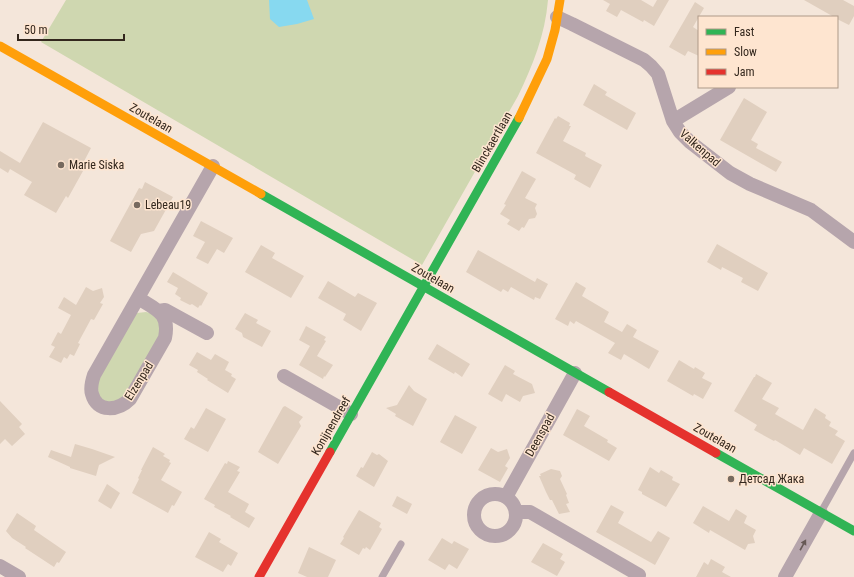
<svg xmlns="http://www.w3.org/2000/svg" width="854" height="577" font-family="'Roboto Condensed',sans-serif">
<rect width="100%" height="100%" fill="#f4e6da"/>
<path fill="#cfd7b0" d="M66,0H548C545,35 533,65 518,96L422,265L41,42Z
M146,312L154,314L160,320L161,336L126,397L111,404L99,398L97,381L132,318L137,313Z"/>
<path fill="#87d9f0" d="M269,0H307L314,19L297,24L279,27L270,19Z"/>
<path fill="#e0cfbf" d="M603,0H641L653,7L657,0H669L654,26L644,20L643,22L621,10L617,17L606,11L610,4Z
M804,0H843L854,6V16L849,25L837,19V17H834Z
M695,2L704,8L693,27L699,31V56L688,51L685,56L669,47Z
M594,84L607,92L605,95L636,113L627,130L583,105Z
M744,98L767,112L751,140L758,144L756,148L782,162L776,172L720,140Z
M558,116L570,123L569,126H571L563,141L586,153L585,156L602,165L590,188L574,179L576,175L536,153L555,118L556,119Z
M43,122L91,148L80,169L83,171L68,198L66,196L56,213L24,195L32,182L10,169L8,173L0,168V151L20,163Z
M522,171L536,179L525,198L537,204L535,208L537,214L535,218L529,219L524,228L522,227L519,231L507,224L510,220L500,214L506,205L504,204Z
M145,182L173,197L154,231L141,234L131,252L110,241L139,188L142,189Z
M201,221L233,238L224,253L217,249L208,264L196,258L205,242L193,236Z
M717,244L768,273L758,291L741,282L743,278L722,267L721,270L707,262Z
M261,245L275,253L272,258L304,276L291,298L245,272Z
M478,250L535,282L537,278L548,284L540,299L535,297L534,300L511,287L508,292L503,289L501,292L466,272Z
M173,272L208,293L201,306L200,305L198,308L192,304L190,305L180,300L181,298L175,294L178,288L167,282Z
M328,281L355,297L358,293L377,303L361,331L343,320L346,314L318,298Z
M576,282L586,288L582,296L609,312L604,322L622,332L627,324L637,330L633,337L659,351L649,369L624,354L621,360L608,353L615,343L576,321L574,324L570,321L568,326L555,319Z
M86,287L93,291L102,288L104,297L100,303L103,304L94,320L91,319L78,343L80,344L74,356L70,354L67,359L64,357L61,363L49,357L55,347L51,345L58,332L61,334L71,315L58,308L64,297L76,305Z
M245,313L258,320L256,323L271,331L262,347L243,337L242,333L235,329Z
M306,326L326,337L324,340L326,341L317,356L333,365L325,377L324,376L323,379L299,365L310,346L299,340Z
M437,344L470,364L462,377L455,372L454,374L428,359Z
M197,352L211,360L215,354L229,362L225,370L232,374L231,376L236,379L228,393L207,380L208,379L197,372L198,370L189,365Z
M679,360L694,369L695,367L705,373L702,378L712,383L703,399L694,394L693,396L667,381Z
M505,365L515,371L513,374L532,384L535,393L523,396L520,402L506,394L502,402L488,394Z
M756,374L772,383L762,399L779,408L775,414L803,430L815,408L826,415L825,418L831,422L829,426L838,431L835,435L845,441L832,464L804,448L800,455L775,440L774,441L754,430L757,425L734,411L754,377H755Z
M409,385L414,391L427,399L413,426L395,416L396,414L386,408L397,405Z
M0,401L22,424L19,427L25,434L12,446L5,439L0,444Z
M285,406L303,417L299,422L301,426L278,464L258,452L283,407Z
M206,408L226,419L208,452L184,439L191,427L194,429Z
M577,409L590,416L584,426L608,440L607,442L617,448L609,461L563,435Z
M455,415L477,427L462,454L440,442Z
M75,444L92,449L115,457L99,465L96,476L70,468V467L48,457L51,450L71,457Z
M153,447L165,454L163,456L170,460L169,462L171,463L161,480L182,492L174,506L172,505L168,513L132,493L139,479L138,478L142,470H141Z
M491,448L498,452L507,449L510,458L505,466L508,468L500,482L478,470Z
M372,452L377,455L379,454L388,461L374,487L356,476L361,467L363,468Z
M228,461L240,467L237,471L240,472L228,492L249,504L245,512L255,518L249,528L230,517L231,516L214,507L215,505L204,499L225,463L227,464Z
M650,467L659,473L661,470L673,477L672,480L680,484L666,507L642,494V492L638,490Z
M551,469L560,471L562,476L560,479L567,494L566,495L569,503L566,504L570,512L559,514L552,500H550L546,492L539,476H541L540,474Z
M107,484L120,493L111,509L98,501Z
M397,496L412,504L407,514L392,506Z
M611,505L624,512L618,523L651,542L658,531L670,538L655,565L596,532Z
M703,506L729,521L736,509L747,516L744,523L756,530L753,536L755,543L748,544L745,550L710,530L709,533L693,523Z
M359,510L381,523L379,527L382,529L370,550L366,547L365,549L363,548L359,555L340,544L344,538L343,537Z
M17,513L36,526L34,530L66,552L59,563L57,562L54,567L25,548L26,547L12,538L6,531Z
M209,532L221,539L219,542L238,553L231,566L228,564L223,572L195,557Z
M442,538L452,544L454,541L469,549L457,569L449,564L445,570L428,560Z
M543,543L563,554L560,559L565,562L557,576L531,562Z
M309,547L336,560L328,577H307L298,573Z
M711,559L725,567L722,572L731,577H696L704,562L708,565Z"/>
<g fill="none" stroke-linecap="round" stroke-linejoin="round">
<path stroke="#b6a5ac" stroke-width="7" d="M821,512L854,453
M382,577L401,544"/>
<path stroke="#b6a5ac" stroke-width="14" d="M557,17L572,24L644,60L651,66L658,74L673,121L680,132L690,142L730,173L750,184L811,210L854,242
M673,121L729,87
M138,298C157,310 170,313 165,338L130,399C118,411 97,413 92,394C90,388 92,381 94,375L213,166
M159,311L165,310L207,333
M284,376L351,414
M474 515a21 21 0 1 1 42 0a21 21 0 1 1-42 0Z
M506,497L575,373
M516,512H530L639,575
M0,566L19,577
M785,577L821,513"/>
<path stroke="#30b455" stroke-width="9" d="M261,194L609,392
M330,452L519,118
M716,453L854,531"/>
<path stroke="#ff9f0a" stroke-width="9" d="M0,46L261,194
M519,118L547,59L555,30L560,0"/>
<path stroke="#e5322d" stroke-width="9" d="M609,392L716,453
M259,577L330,452"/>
</g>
<defs><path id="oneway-solid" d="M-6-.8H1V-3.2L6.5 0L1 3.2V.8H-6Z"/></defs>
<use fill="#675956" href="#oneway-solid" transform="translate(803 545) rotate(-61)"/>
<g fill="#776a5f" stroke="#fee5d0" stroke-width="1.5">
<circle cx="61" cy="165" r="4"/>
<circle cx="137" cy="205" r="4"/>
<circle cx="731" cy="479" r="4"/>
</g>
<g text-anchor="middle" stroke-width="3" stroke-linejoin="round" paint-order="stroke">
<g font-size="12" fill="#33271d" stroke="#fee5d0">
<text transform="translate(151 118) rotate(30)" y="4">Zoutelaan</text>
<text transform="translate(492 142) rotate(-60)" y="4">Blinckaertlaan</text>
<text transform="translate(700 148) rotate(41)" y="4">Valkenpad</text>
<text transform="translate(433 278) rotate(30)" y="4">Zoutelaan</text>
<text transform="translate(139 381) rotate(-58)" y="4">Elzenpad</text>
<text transform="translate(331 426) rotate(-60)" y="4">Konijnendreef</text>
<text transform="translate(540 435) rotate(-61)" y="4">Deenspad</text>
<text transform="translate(715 438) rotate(30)" y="4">Zoutelaan</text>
</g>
<g font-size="12" fill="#33271d" stroke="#fee5d0" text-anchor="start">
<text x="69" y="169">Marie Siska</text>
<text x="145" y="209">Lebeau19</text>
<text x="739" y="483">Детсад Жака</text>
</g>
</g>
<rect x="698" y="16" width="140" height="72" fill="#fee5d0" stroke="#ad9988"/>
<rect x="706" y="29" width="20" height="6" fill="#30b455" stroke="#ad9988"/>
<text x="734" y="36" font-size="12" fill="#33271d">Fast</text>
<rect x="706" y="49" width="20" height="6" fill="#ff9f0a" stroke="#ad9988"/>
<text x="734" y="56" font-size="12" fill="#33271d">Slow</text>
<rect x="706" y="69" width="20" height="6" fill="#e5322d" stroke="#ad9988"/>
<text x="734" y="76" font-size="12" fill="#33271d">Jam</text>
<path d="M18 34v6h106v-6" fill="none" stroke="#33271d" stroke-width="2"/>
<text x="24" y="34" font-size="12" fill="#33271d" stroke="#fee5d0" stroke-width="3" paint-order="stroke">50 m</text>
</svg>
